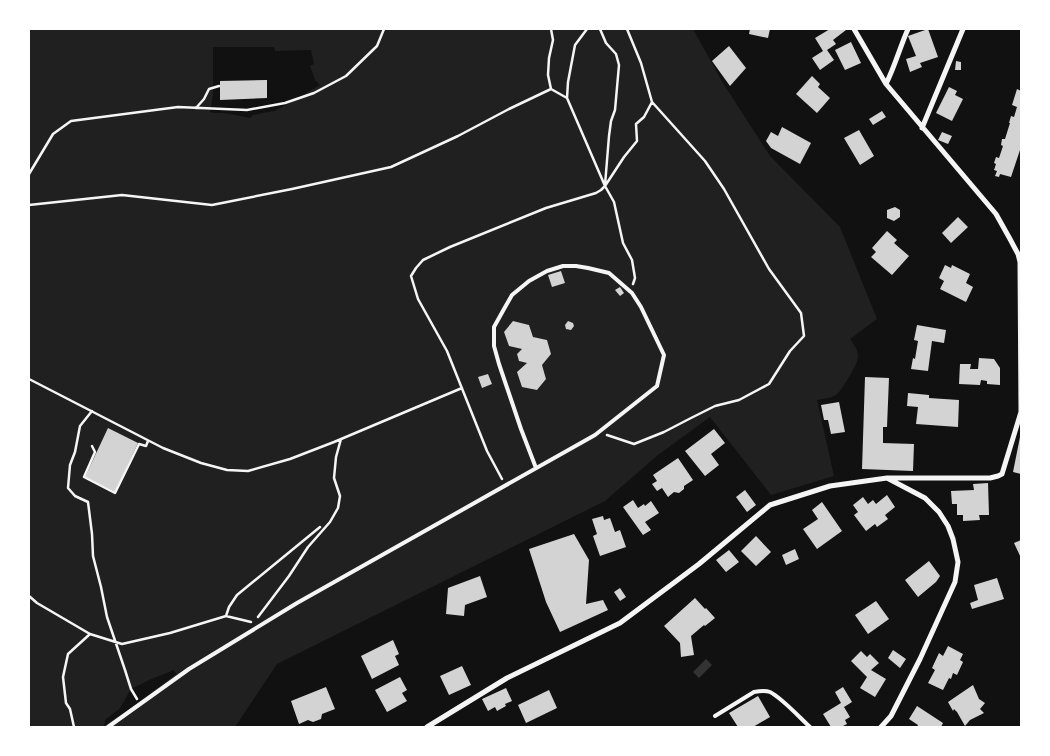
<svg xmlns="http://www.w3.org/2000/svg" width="1050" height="756" font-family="Merriweather,serif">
<rect width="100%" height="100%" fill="#111"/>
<path fill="#202020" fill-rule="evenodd" d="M29,29H693L723,83L770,156L840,227L877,319L850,339C854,345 858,349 858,357C858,363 842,391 836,395C831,398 823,399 817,400L834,476L771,495L710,417L658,455L605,501L277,664L235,727H29ZM213,47H274L275,51L311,50L314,64L310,66L315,80L320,85L286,105L274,111L253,115L250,118C243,117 237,115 230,114C223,112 216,114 210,112L213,94ZM513,321L529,325L533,337L547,340L551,354L542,365L546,379L537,390L522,386L517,372L527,363L519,361L517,354L522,349L509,346L504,332ZM174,670L176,674L131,708L104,726L105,720L120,708L131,689L149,680Z"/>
<path fill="#333" d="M706,659L712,665L699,678L693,672Z"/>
<path fill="#d3d3d3" d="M750,29H770L768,38L749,34Z
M830,29H845L846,30L833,40L836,44L827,50L834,60L820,70L812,58L823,51L815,38Z
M928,29L938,57L920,63L922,67L910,72L906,59L916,56L908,36Z
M851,42L861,63L845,70L835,50Z
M729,46L746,68L730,86L712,61Z
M956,61L961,62V70H955Z
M812,76L820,84L818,87L830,98L817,113L796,94Z
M267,80V98L220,100V81Z
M949,87L957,91L955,95L963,99L952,121L936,113Z
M1017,89L1021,91V147L1011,177L1000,174L999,177L995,176L997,171L994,170L996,164L994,163L996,157L999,158L1003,146L1001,145L1002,139H1005L1010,123H1009L1011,116L1014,117L1017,107L1012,105Z
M882,111L886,117L873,125L869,119Z
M782,127L811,143L800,164L771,148L766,141L771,132L778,136Z
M859,130L874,156L860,165L844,138Z
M942,132L952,136L948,144L938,140Z
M895,207L900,210V217L894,221L887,218V210Z
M958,217L968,227L951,243L942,233Z
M887,231L897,240L894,243L909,256L892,275L871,257L876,252L872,248Z
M945,265L951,268L952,265L970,274L966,283L973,287L966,302L940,289L944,281L939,278Z
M561,271L565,283L552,287L548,275Z
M620,287L624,293L620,296L615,290Z
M513,321L529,325L533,337L547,340L551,354L542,365L546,379L537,390L522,387L517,372L527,363L519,361L517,354L522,349L509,346L504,332Z
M568,321L573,323L574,326L571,330L566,329L565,325Z
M917,325L946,330L944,343L932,341L928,371L911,369L913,358L915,359L918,341L914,340Z
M979,358L994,359L1000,368V385L987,384V381L981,380L980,385L959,384L960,364H971L970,369H978Z
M488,374L492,384L482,388L478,377Z
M865,377L889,378L887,427H883V443L914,444L913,471L862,469Z
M908,393L929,395V398L959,400L958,427L916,424L918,407L907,406Z
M839,402L845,432L831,434L828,420H824L821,405Z
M108,428L138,443L115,492L85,477Z
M714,429L725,443L711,454L719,465L705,476L685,451Z
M1020,437H1021V474L1013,472Z
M678,458L693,480L684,486V489L679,493L674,492L668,497L662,488L657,491L652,484L657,481L653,475Z
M988,483L989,515H979L980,520L963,521V515H957V504H952L951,491L974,490L973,484Z
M745,490L756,505L747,512L736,497Z
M887,495L895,507L885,515L888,519L877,527L875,524L866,531L854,515L858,512L853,505L863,497L868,504L873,500L876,504Z
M633,500L638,508L644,504L645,506L651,501L659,513L645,522L651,530L643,535L623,507Z
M822,502L842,531L817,549L803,529L818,519L812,510Z
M603,516L604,520L610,518L615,532L620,530L626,547L600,556L593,536L597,534L592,519Z
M574,534L589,560L586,604L603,600L608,610L560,632L546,602L529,549Z
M756,536L771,552L756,566L741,551Z
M1021,540V558L1014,543Z
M795,549L799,559L786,565L782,555Z
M729,550L739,562L726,572L716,560Z
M929,561L940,576L936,582L918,597L905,580Z
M480,576L487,597L465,605L464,616L446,614L448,588Z
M997,578L1004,599L972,609L970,603L978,600L974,585Z
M620,588L626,597L620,601L614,592Z
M695,598L705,609L706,608L715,618L705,626L704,625L691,636L694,655L681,657L680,643L664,626Z
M876,601L889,619L868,634L855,615Z
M393,640L399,654L395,656L399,665L372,679L361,656Z
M948,646L963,654L960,660L963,662L957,675L953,673L951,679L949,678L943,690L928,683L935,670L932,668L939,653L943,656Z
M893,650L906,659L900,668L888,658Z
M861,651L867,657L870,654L879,663L871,670L886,679L875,697L860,688L867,677L851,661Z
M462,666L471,685L449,695L440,676Z
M400,677L407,690L402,693L407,701L387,712L375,690Z
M973,685L979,699L985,703L980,709L984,713L970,720L965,726L957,712L954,709L953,711L948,702Z
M326,687L335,709L322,714L321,719L313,722L308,720L299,724L291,701Z
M843,687L852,702L844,707L850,717L845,720L847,724L841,727H831L823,714L841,703L835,692Z
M506,688L512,701L505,704L506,706L497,711L495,707L488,711L482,699Z
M549,690L557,708L526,723L518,705Z
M758,696L770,717L753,727H738L729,713Z
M917,706L943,723L941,727H917L918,725L909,719Z"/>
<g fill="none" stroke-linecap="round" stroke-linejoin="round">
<path stroke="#f5f5f5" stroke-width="2.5" d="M551,29L553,40L549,58L548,75L551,89L567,98L605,186
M600,29L606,43L616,54L619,65L615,110L611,121L609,136L605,185
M567,98L568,82L575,45L587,29
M196,108L204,99L209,89L219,86
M29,174L53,134L71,121L178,107L247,110L285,103L314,93L346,76L377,46L384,29
M605,186L624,157L637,141L636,124L644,117L652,102L641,63L627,29
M29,205L122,195L212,205L292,189L391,167L458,136L509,109L551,89
M29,379L163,448L201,463L227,470L248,471L290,459L334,442L462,388
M92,411L80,426L75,452L70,465L68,488L75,496L88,502L92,534L93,556L101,587L107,617L125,670L131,689L137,699
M607,435L634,444L664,432L691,418L715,406L739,400L769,384L790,351L804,336L801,313L769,269L724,189L705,161L652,102
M92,446L95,452L84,477L115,493L139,444L146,446L148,441
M502,479L487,451L447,351L418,299L411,276L416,268L423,260L450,247L546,208L596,193L601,190L605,186L614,202L623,243L632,260L635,278L633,284
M29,596L37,603L90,634L122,644L170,633L226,616L251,622
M226,616L229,607L237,595L320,527
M258,617L289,576L308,547L330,522L338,508L340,496L334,478L336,457L341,439
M74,727L70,709L66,703L63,677L68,654L90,634"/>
<path stroke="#f5f5f5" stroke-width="4" d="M715,716L754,692C759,691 765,690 770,692C782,698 800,718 810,727
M108,727L189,669L297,603L595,435L657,386L664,355L641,307L632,293L609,273L588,268L576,266H563L547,271L529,281L512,295L504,309L494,327V346L499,364L521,429L536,468"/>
<path stroke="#f5f5f5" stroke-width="5" d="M854,29L886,84L996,214L1010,239L1018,254L1020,262
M886,84C895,66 900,47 908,29
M922,128L963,29
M427,727L507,678L620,623L699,564L770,505L830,486L887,478H990L998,476L1002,474L1021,412L1020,262H1021
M881,727L891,716L920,659L955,582L958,562L953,539L948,526L939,512L925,498L887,478"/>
</g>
<rect width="1050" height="756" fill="none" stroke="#ffffff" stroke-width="60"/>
</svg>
